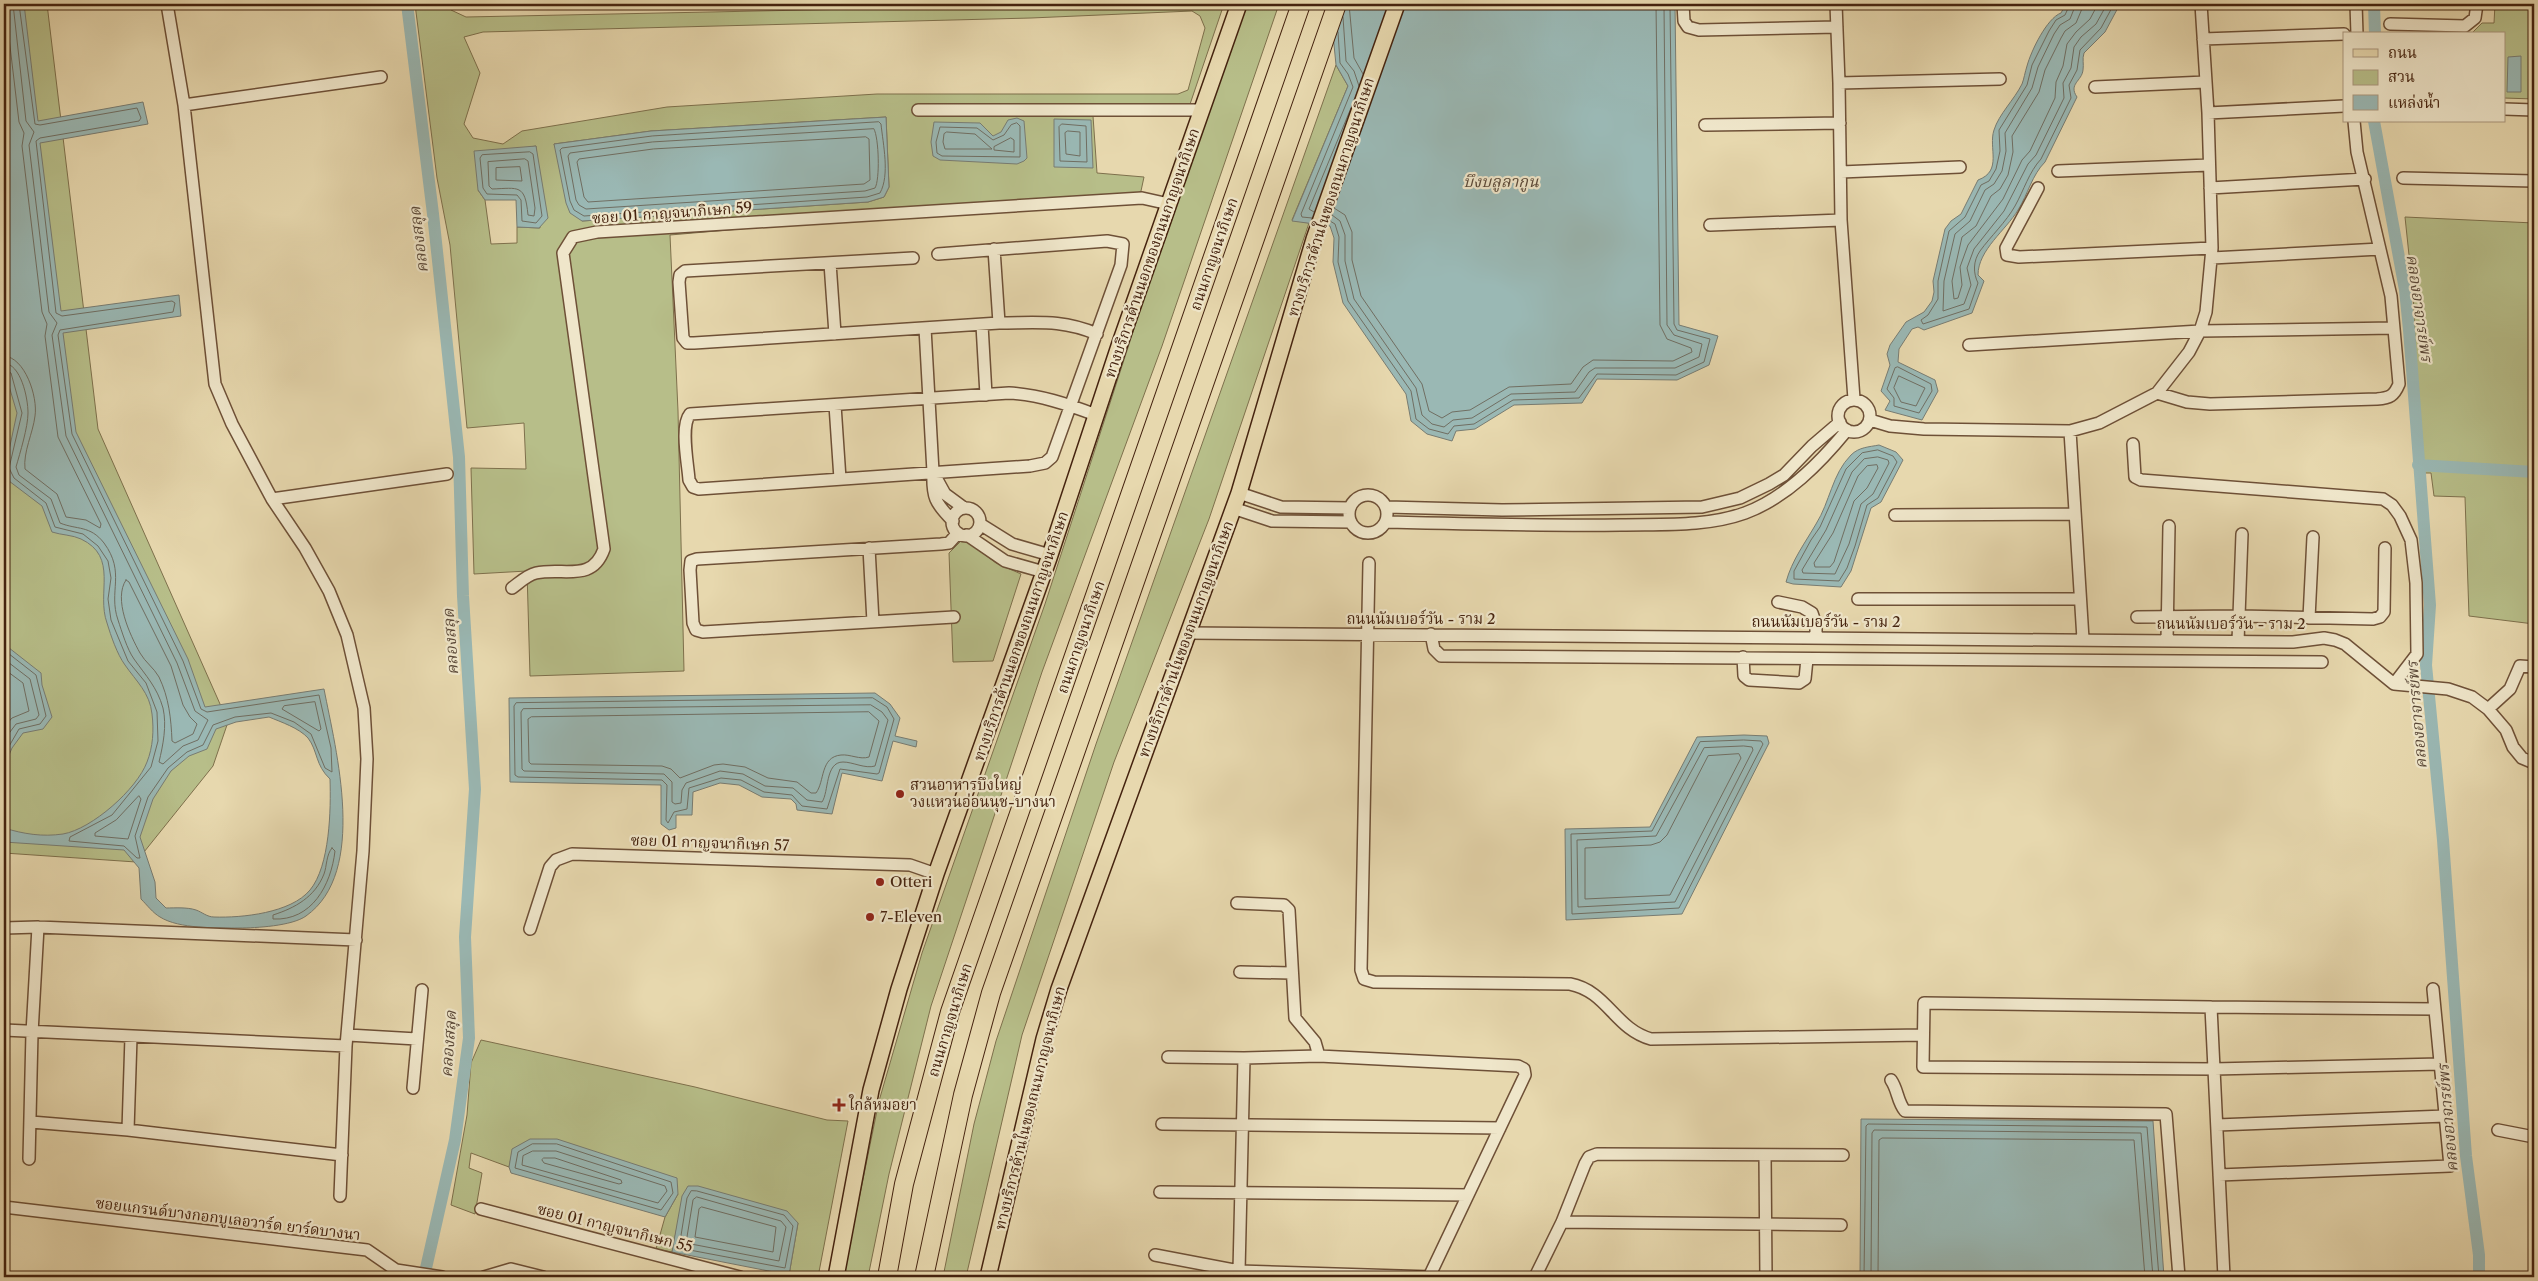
<svg xmlns="http://www.w3.org/2000/svg" width="2538" height="1281" font-family="'Libre Caslon Text','Noto Serif Thai',serif">
<rect width="100%" height="100%" fill="#e7d8ae"/>
<filter id="stains"><feTurbulence type="fractalNoise" baseFrequency=".004" numOctaves="4"/><feColorMatrix values="0 0 0 0 .2 0 0 0 0 .09 0 0 0 0 .02 0 0 0 .5 -.17"/></filter>
<radialGradient id="worn" r=".72"><stop offset=".6" stop-color="#630" stop-opacity="0"/><stop offset="1" stop-color="#630" stop-opacity=".3"/></radialGradient>
<path fill="#b7be89" stroke="#7e704c" fill-rule="evenodd" d="M4,4H47L98,429L228,722L213,766L136,862L4,853Z
M415,4H451V10L466,17L1100,4H1224L1186,116H1093L1097,173L1144,177L1141,191L1136,195L670,235L678,411L684,671L530,676L527,571L474,574L471,468L526,469L524,423L467,428L450,245L437,178ZM1192,11L1200,16L1205,28L1188,90L1178,94H877L667,107L522,131L503,144L473,138L464,124L480,73L464,37L483,32L1031,18ZM886,117L889,187L884,197L868,202L582,221L554,144L651,131ZM536,146L540,228L517,227V243L491,244L485,200L478,190L524,148Z
M1247,4H1279L1162,346L1042,672L931,1006L889,1174L868,1277H843L879,1101L922,953L1045,604L1155,264Z
M2495,4H2534V99L2504,98V34H2471L2482,23H2494Z
M1336,65L1348,86L1292,220L1309,223L1209,519L1114,762L1022,1035L966,1277H943L974,1124L996,1041L1096,744Z
M2405,217L2534,223V624L2469,616L2465,497L2434,496L2431,473H2424L2420,459L2413,293Z
M961,541L968,542L996,563L1021,574L993,661L953,662L949,553Z
M481,1040L695,1087L827,1120L848,1121L818,1277L789,1275L798,1223L677,1227L672,1252L656,1249L665,1217L678,1194L513,1149L509,1167L471,1153L469,1168L482,1173L475,1214L451,1205L467,1115L471,1063Z"/>
<path fill="#9ab8b4" stroke="#787c72" fill-rule="evenodd" d="M4,4H24L38,121L143,102L148,124L40,143L61,311L179,295L181,316L63,333L76,432L188,659L205,707L324,689C336,751 368,872 306,916C292,926 256,928 239,928C217,928 179,929 160,917C153,913 147,905 141,899L139,868L124,850L4,842V828C24,834 42,837 63,834C92,829 137,789 147,762C153,747 154,730 152,714C150,693 136,681 125,665C117,654 111,636 107,623C96,593 119,557 81,539C73,535 61,535 52,532L42,506L9,481L5,469L17,413L4,369ZM269,717C281,722 299,728 308,738C318,751 315,765 330,779C331,809 330,866 310,890C291,913 242,918 214,917C207,917 202,912 196,910C187,907 175,908 166,908L156,898L155,882L140,837L153,799L171,771L189,756L207,749L216,729L236,722Z
M1330,4H1675L1679,325L1718,336L1709,365L1677,380L1597,379L1582,403L1514,405L1475,429L1456,431L1452,441L1427,434L1411,421L1406,394L1343,303L1333,262L1334,238L1330,226L1292,221L1348,86L1336,65Z
M2066,4H2120L2105,32L2084,53C2082,59 2084,64 2083,70C2082,81 2068,84 2077,97L2045,162C2032,175 2028,194 2018,210C2006,230 1978,250 1978,275L1984,281L1972,313L1924,330L1918,327L1912,329L1899,349L1898,362L1935,380L1938,391L1922,420L1885,410L1890,401L1881,391L1890,365L1887,354L1890,345L1906,322L1924,312L1932,301L1934,292L1933,281L1945,229L1951,221L1961,214L1978,180C2003,171 1988,148 1994,130C1999,114 2014,100 2022,84C2024,79 2025,72 2027,66C2031,51 2047,18 2061,13Z
M2521,56V92H2507L2508,57Z
M886,117L889,187L884,197L868,202L582,221L570,213L566,203L554,144L651,131Z
M1017,118L1024,121L1027,158L1024,161L1017,164L940,160L933,156L931,142L934,122L980,123L993,136L1001,132L1008,120Z
M1054,119L1091,120L1093,168L1054,167Z
M536,146L548,218L539,228L517,227L516,200H485L478,190L474,151Z
M1879,445L1896,452L1903,460L1881,502L1871,508L1851,571L1841,587L1793,584L1786,582C1792,560 1805,543 1816,524C1830,502 1832,474 1851,455C1859,447 1869,447 1879,445Z
M4,644L41,673L42,685L52,717L43,729L23,733L12,748L4,767Z
M875,693L890,704L900,718L895,736L917,741L916,747L893,741L882,781L842,773L832,814L797,810L796,804L791,799L762,797L739,785L720,783L693,792L692,815H676V828L669,830L661,824V785L510,782L509,698Z
M1744,735L1767,736L1769,743L1682,914L1566,920L1565,829L1650,827L1697,737Z
M1861,1119L2153,1121L2164,1277H1860Z
M530,1139H557L677,1178L678,1194L665,1217L511,1173L509,1167L512,1149Z
M688,1186H698L787,1211L798,1223L789,1275L672,1252L682,1196Z"/>
<g fill="none" stroke-linecap="round" stroke-linejoin="round">
<path stroke="#706e62" stroke-width="1" d="M1349,4L1354,58L1363,74
M2070,4L2065,15L2056,20L2049,31L2032,65L2027,85L1999,130L2000,151L1996,169L1989,181L1981,185L1965,217L1949,231L1938,281V299L1928,315L1921,320L1923,324L1969,309L1978,283C1973,273 1973,261 1980,251C1991,236 2006,222 2015,206C2024,190 2029,172 2041,159L2071,98L2069,85L2077,70L2080,50L2101,28L2114,4
M2076,4L2070,19L2060,25L2054,34L2038,67L2032,88L2005,133L2006,151L2002,171L1994,184L1985,190L1970,221L1955,234L1944,281L1943,311L1964,304L1971,285L1967,268L1974,249L2004,211L2028,164L2036,155L2064,98L2063,83L2071,68L2074,47L2081,37L2096,24L2107,4
M2084,4L2076,23L2065,31L2061,38L2045,70L2039,92L2012,136L2013,152L2008,175L2000,189L1991,196L1976,226L1962,237L1952,281L1954,299L1958,298L1962,285L1960,267L1968,245L2003,199L2022,160L2030,151L2055,98L2056,82L2063,66L2067,44L2076,32L2090,19L2098,4
M1343,17L1346,61L1354,71L1359,86
M879,122L881,124C883,144 890,175 880,193L867,197L584,216L574,210L570,201L560,150L562,148L652,136Z
M1017,123L1020,126V157L942,156L937,153L936,142L940,127L977,128L993,140L1004,135L1011,125Z
M1062,124L1086,126L1087,162L1060,161L1059,127Z
M874,129C879,138 880,180 875,188L865,191L586,209L579,205L576,200L568,156L570,153L652,142Z
M1068,131L1080,132V156L1066,154L1065,133Z
M947,132L975,134L992,149H945L943,142L944,134Z
M866,137L869,139L870,180L864,184L588,202L584,197L577,162L579,159L653,149Z
M1011,138L1014,140V152L994,150V147Z
M530,152L533,154L542,216L536,223L522,221L521,200L517,195L487,194L483,188L480,158L482,155Z
M525,159L528,161L535,208L534,216L528,215C525,184 519,188 492,189L489,186L488,162Z
M520,167L522,181L496,180V168Z
M1334,208L1345,215L1352,232V260L1361,296L1422,384L1429,411L1442,418L1452,412L1470,410L1509,387L1571,384L1583,367L1593,360L1673,361L1692,352L1691,348L1667,339L1660,325L1656,4
M1314,212L1309,209L1351,108
M1332,215L1340,221L1345,235V261L1354,299L1416,388L1422,415L1432,424L1444,427L1453,420L1472,418L1511,394L1575,392L1589,372L1595,368H1675L1699,357L1702,344L1674,335L1667,325L1664,4
M1312,218L1302,217L1301,214L1353,87L1348,74L1340,63L1338,32
M1330,221L1335,224L1339,237L1338,262L1348,301L1411,391L1416,419L1429,429L1448,434L1454,426L1474,424L1513,400L1579,398L1597,374L1676,375L1704,362L1710,339L1677,330L1674,324L1670,4
M4,356C25,357 38,397 35,416C33,433 23,452 25,469L57,494L66,517L86,520L100,528L101,524L58,437L45,336L47,324L42,312L22,146L24,133L19,122L5,4
M4,363C21,364 28,398 28,413C28,427 20,453 16,467L19,475L51,499L60,523C77,530 90,525 104,543C126,573 108,591 118,620C122,632 127,649 134,659C146,676 157,687 163,708C167,726 163,745 159,762L163,764L183,746L198,740L208,720L195,711L177,663L66,436L52,335L57,323L49,312L29,145L34,132L26,121L13,4
M1898,367L1931,384L1932,391L1919,413L1894,406V398L1887,389L1895,368Z
M4,370L11,373L22,413L9,468L14,478L46,503L55,527L83,534L98,546L108,561L111,578L108,599L111,620L128,661L146,683L157,712L158,741L151,767L112,815L70,837L69,841L124,846L137,858H140L135,836L148,797L168,768L187,752L203,745L213,725L235,717L271,713L294,722L311,734L325,768L332,772L331,748L319,695L207,712L201,709L183,661L72,434L58,335L60,330L173,312L175,303L172,301L62,316L56,313L36,141L40,138L139,121L141,118L137,108L40,125L35,124L19,4
M1899,376L1925,388L1916,406L1901,402L1894,388Z
M1878,450L1893,456L1897,462L1878,498L1867,505L1855,546L1847,568L1839,581L1794,579V571L1811,540L1820,527L1846,469L1862,453Z
M1878,457L1888,460L1889,463L1873,494L1861,504L1849,544L1835,574L1803,573L1802,570L1826,530L1852,472L1864,459Z
M1877,465L1878,468L1867,488L1854,501L1834,562L1830,567H1815L1814,563L1833,533L1858,476L1867,466Z
M126,580L129,582L171,666L183,705L190,717L197,724L193,734L175,743L172,741C171,718 169,698 159,677C154,668 145,662 140,653C130,635 113,599 126,580Z
M4,650L36,675L46,716L40,724L19,729L4,755
M4,659L30,679L39,715L36,719L16,724L4,740
M4,669L23,683L29,711L12,718L4,727
M873,698L887,707L894,719L879,773L877,774L840,769L827,809L802,806L792,795L764,792L741,780L721,778L689,788L687,809L674,812L668,823L666,820L667,785L662,780L518,777L515,775L514,706L516,703Z
M315,702L321,729L319,731L282,709L284,706Z
M871,705L882,712L888,720L875,766C865,769 853,762 843,762C825,762 829,792 822,802L807,800L793,788L765,786L743,774L720,771L686,783L682,790L681,803L675,804L672,802V782L664,774L524,771L522,769L521,712L523,709Z
M869,712L879,721L869,757C860,760 850,754 841,755C820,757 825,781 816,793H811L797,782L768,778L745,767L723,764L714,765L680,778L671,769L662,766L531,764L529,762L528,719L531,717Z
M1744,740L1761,741L1763,744L1679,908L1572,914L1571,834L1652,831L1700,742Z
M1744,746L1752,747L1753,750L1675,902L1578,907L1577,840L1656,836L1704,748Z
M1739,754L1741,758L1670,895L1585,899V848L1651,845L1660,842L1667,835L1708,756Z
M139,796L141,799L128,839L95,836V833L116,820Z
M332,848L335,851C331,885 312,921 273,919V915C295,908 315,897 324,874C327,866 326,855 332,848Z
M557,1144L671,1182L673,1193L661,1210L515,1168L518,1152L532,1144Z
M533,1151H556L665,1186L667,1191L658,1203L522,1165L523,1156Z
M544,1158H555L621,1180L622,1183L619,1184L544,1163L542,1160Z
M697,1191L784,1215L793,1226L785,1268L679,1248L687,1198L691,1191Z
M697,1197L781,1221L786,1227L779,1261L686,1243L693,1200Z
M702,1207L776,1227L773,1252L695,1237L699,1209Z
M1864,1277L1866,1126L1868,1124L2147,1127L2159,1277
M1871,1277L1872,1133L1874,1130L2141,1133L2153,1277
M1878,1277L1879,1140L1882,1138L2134,1140L2145,1277"/>
<path stroke="#9ab8b4" stroke-width="12" d="M407,4L433,214L459,457L463,596L475,789L465,937L469,1038L455,1140L424,1277
M2374,4L2375,34
M2374,121L2405,290L2409,330L2430,605L2426,665L2443,840L2466,1156L2479,1255V1277
M2418,465L2534,472"/>
<defs>
<path id="minor" d="M167,4L184,105L215,384L232,424L272,499L305,548L329,591L347,635L364,708L367,759L363,851L346,1046L340,1196
M1683,4L1684,21L1688,27L1699,30L1837,27
M1836,4L1839,83L1841,220L1854,399
M2356,4L2357,34
M2390,24L2465,26L2475,18L2477,4
M2203,39L2344,34
M1839,83L2000,79
M2095,87L2205,82
M184,105L381,77
M2504,109L2534,110
M918,110H1202
M2208,113L2344,106
M1705,125L1840,123
M2058,171L2209,165
M1841,172L1960,167
M2403,178L2534,181
M2038,188L2006,248L2007,255L2019,257L2212,248
M2210,188L2365,179
M1710,225L1841,220
M994,249L999,323
M938,254L1107,241L1123,244L1121,265L1052,457L1045,463L1030,466L699,489L693,487L689,480C688,464 680,426 690,414L1009,393C1040,395 1067,404 1096,415
M913,258L685,271L680,275L679,282L683,338L687,343H694L999,323C1037,323 1061,319 1097,334
M2212,258L2380,249
M830,263L835,334
M982,325L986,395
M925,328L933,472C932,497 935,503 953,521
M1969,345L2200,331L2394,328
M2157,393L2187,402L2210,404L2377,399C2390,398 2394,396 2399,384L2391,296L2357,152L2354,121
M1838 416a16 16 0 1 1 32 0a16 16 0 1 1-32 0Z
M835,405L840,479
M1870,420L1890,426L1924,429L2070,431L2099,423L2157,393L2189,352L2200,331L2206,312L2212,248L2208,113L2201,4
M2070,431L2083,639
M2133,444L2135,477L2141,480L2383,499L2392,505L2400,516L2411,540L2416,583L2417,654L2394,684
M934,474L945,494L964,508
M1239,493L1281,507L1350,508
M1349 514a19 19 0 1 1 38 0a19 19 0 1 1-38 0Z
M272,499L447,474
M1387,507L1502,510L1702,507L1740,498L1769,484L1784,475L1812,446L1840,422
M1233,508L1272,521L1351,522
M952 522a14 14 0 1 1 28 0a14 14 0 1 1-28 0Z
M1895,515L2075,514
M1386,522C1465,524 1543,526 1621,525C1662,524 1706,527 1745,513C1786,498 1820,463 1847,430
M980,524L1012,544L1050,555
M967,535L1005,561L1044,572
M869,548L873,622
M1369,563L1361,970L1364,979L1374,982L1570,984C1607,991 1615,1029 1651,1039L1923,1035
M512,588C519,583 527,575 536,573C564,567 592,583 604,549L563,253L573,237L597,232L1142,198L1169,204
M1858,599H2080
M1778,602L1802,607L1812,613L1816,625V637
M954,617L703,632L696,630L693,623L690,570L691,561L697,559L941,544L949,543L958,533
M2137,617L2239,616L2242,534
M2309,618L2313,537
M1188,633L2293,642L2324,638L2335,640L2345,644L2394,684L2448,689L2472,697L2488,709L2506,730L2513,747L2522,758L2534,763
M1431,634L1434,649L1441,656L2322,662
M2167,640L2169,526
M2238,641L2239,616L2373,619L2380,617L2384,612L2385,548
M1743,657L1744,676L1749,680L1799,683L1805,679L1807,659
M2488,709L2510,689L2520,666L2534,667
M1237,903L1284,905L1289,910L1295,1018L1315,1042L1319,1056
M4,928L38,927L356,940
M530,929L550,867L556,860L572,854L910,865L936,874
M1240,972L1291,973
M1924,1003L2211,1007L2214,1069L1923,1067Z
M2211,1007L2435,1009
M4,1030L346,1046
M348,1035L417,1039
M1168,1057L1244,1058L1319,1056L1518,1066L1524,1069L1525,1075L1429,1277
M1891,1080C1898,1090 1897,1101 1905,1111L2166,1114L2179,1277
M413,1088L422,990
M31,1122L128,1130L342,1155
M1162,1124L1500,1128
M2217,1125L2445,1116
M128,1130L131,1037
M2498,1130L2534,1137
M1765,1155L1766,1277
M29,1159L32,1033L38,927
M2219,1175L2450,1166L2433,989
M1160,1192L1468,1195
M4,1207L367,1250L396,1270L442,1277
M481,1209L740,1277
M1562,1222L1841,1225
M1155,1255L1239,1271L1433,1277
M1239,1271L1244,1058
M484,1277L511,1269L543,1277
M1535,1277L1562,1222L1585,1164L1589,1157L1597,1154L1843,1155
M2224,1277L2214,1069L2440,1064"/>
<path id="major" d="M836,1277L871,1090L899,989L936,874L1049,558L1120,343L1239,4
M988,1277L1044,1039L1059,989L1239,493L1314,239L1397,4"/>
<path id="highway" d="M887,1277L904,1184L950,1012L1301,4
M924,1277L963,1095L991,993L1337,4"/>
</defs>
<use href="#minor" stroke="#6e5037" stroke-width="14"/>
<use href="#major" stroke="#45230f" stroke-width="18"/>
<use href="#highway" stroke="#45230f" stroke-width="20"/>
<use href="#minor" stroke="#efe6ca" stroke-width="11"/>
<use href="#major" stroke="#e7d8ae" stroke-width="15"/>
<use href="#highway" stroke="#e7d8ae" stroke-width="18"/>
</g>
<g fill="#8f2418" stroke="#efe6ca" stroke-width="2">
<circle cx="900" cy="794" r="5"/>
<circle cx="880" cy="882" r="5"/>
<circle cx="870" cy="917" r="5"/>
<path d="M836.5 1097.5h5v5h5v5h-5v5h-5v-5h-5v-5h5z"/>
</g>
<g text-anchor="middle" stroke-width="4.5" stroke-linejoin="round" paint-order="stroke">
<g font-size="15" fill="#45230f" stroke="#efe6ca">
<text transform="translate(1331 197) rotate(-72)" y="5">ทางบริการด้านในของถนนกาญจนาภิเษก</text>
<text transform="translate(672 213) rotate(-4)" y="5">ซอย 01 กาญจนาภิเษก 59</text>
<text transform="translate(1152 253) rotate(-71)" y="5">ทางบริการด้านนอกของถนนกาญจนาภิเษก</text>
<text transform="translate(1214 254) rotate(-71)" y="5">ถนนกาญจนาภิเษก</text>
<text x="1421" y="624">ถนนนัมเบอร์วัน - ราม 2</text>
<text x="1826" y="627">ถนนนัมเบอร์วัน - ราม 2</text>
<text x="2231" y="629">ถนนนัมเบอร์วัน - ราม 2</text>
<text transform="translate(1021 636) rotate(-71)" y="5">ทางบริการด้านนอกของถนนกาญจนาภิเษก</text>
<text transform="translate(1081 637) rotate(-71)" y="5">ถนนกาญจนาภิเษก</text>
<text transform="translate(1186 639) rotate(-70)" y="5">ทางบริการด้านในของถนนกาญจนาภิเษก</text>
<text transform="translate(710 843) rotate(2)" y="5">ซอย 01 กาญจนากิเษก 57</text>
<text transform="translate(950 1020) rotate(-73)" y="5">ถนนกาญจนาภิเษก</text>
<text transform="translate(1030 1108) rotate(-76)" y="5">ทางบริการด้านในของถนนกาญจนาภิเษก</text>
<text transform="translate(228 1219) rotate(7)" y="5">ซอยแกรนด์บางกอกบูเลอวาร์ด ยาร์ดบางนา</text>
<text transform="translate(615 1228) rotate(14)" y="5">ซอย 01 กาญจนากิเษก 55</text>
</g>
<g font-size="15" fill="#45230f" stroke="#efe6ca" text-anchor="start">
<text x="910" y="790">สวนอาหารบึงใหญ่<tspan x="910" dy="17">วงแหวนอ่อนนุช-บางนา</tspan></text>
<text x="890" y="887">Otteri</text>
<text x="880" y="922">7-Eleven</text>
<text x="849" y="1110">ใกล้หมอยา</text>
</g>
<g font-size="16" font-style="italic" fill="#5a4838" stroke="#efe6ca">
<text x="1501" y="187">บึงบลูลากูน</text>
<text transform="translate(418 240) rotate(-97)" y="6">คลองสลุด</text>
<text transform="translate(2420 308) rotate(82)" y="6">คลองอาจารย์พร</text>
<text transform="translate(450 642) rotate(-94)" y="6">คลองสลุด</text>
<text transform="translate(2416 715) rotate(-95)" y="6">คลองอาจารย์พร</text>
<text transform="translate(448 1044) rotate(-86)" y="6">คลองสลุด</text>
<text transform="translate(2447 1118) rotate(-95)" y="6">คลองอาจารย์พร</text>
</g>
</g>
<rect width="2538" height="1281" fill="none" stroke="#e7d8ae" stroke-width="20"/>
<rect x="5" y="5" width="2528" height="1271" fill="none" stroke="#45230f" stroke-width="2.5"/>
<rect x="10" y="10" width="2518" height="1261" fill="none" stroke="#45230f"/>
<rect x="2343" y="32" width="162" height="90" fill="#efe6ca" stroke="#ab987f"/>
<rect x="2353" y="49" width="25" height="8" fill="#e7d8ae" stroke="#ab987f"/>
<text x="2388" y="58" font-size="15" fill="#45230f">ถนน</text>
<rect x="2353" y="70" width="25" height="15" fill="#b7be89" stroke="#ab987f"/>
<text x="2388" y="82" font-size="15" fill="#45230f">สวน</text>
<rect x="2353" y="95" width="25" height="15" fill="#9ab8b4" stroke="#ab987f"/>
<text x="2388" y="108" font-size="15" fill="#45230f">แหล่งน้ำ</text>
<rect width="100%" height="100%" filter="url(#stains)"/>
<rect width="100%" height="100%" fill="url(#worn)"/>
</svg>
